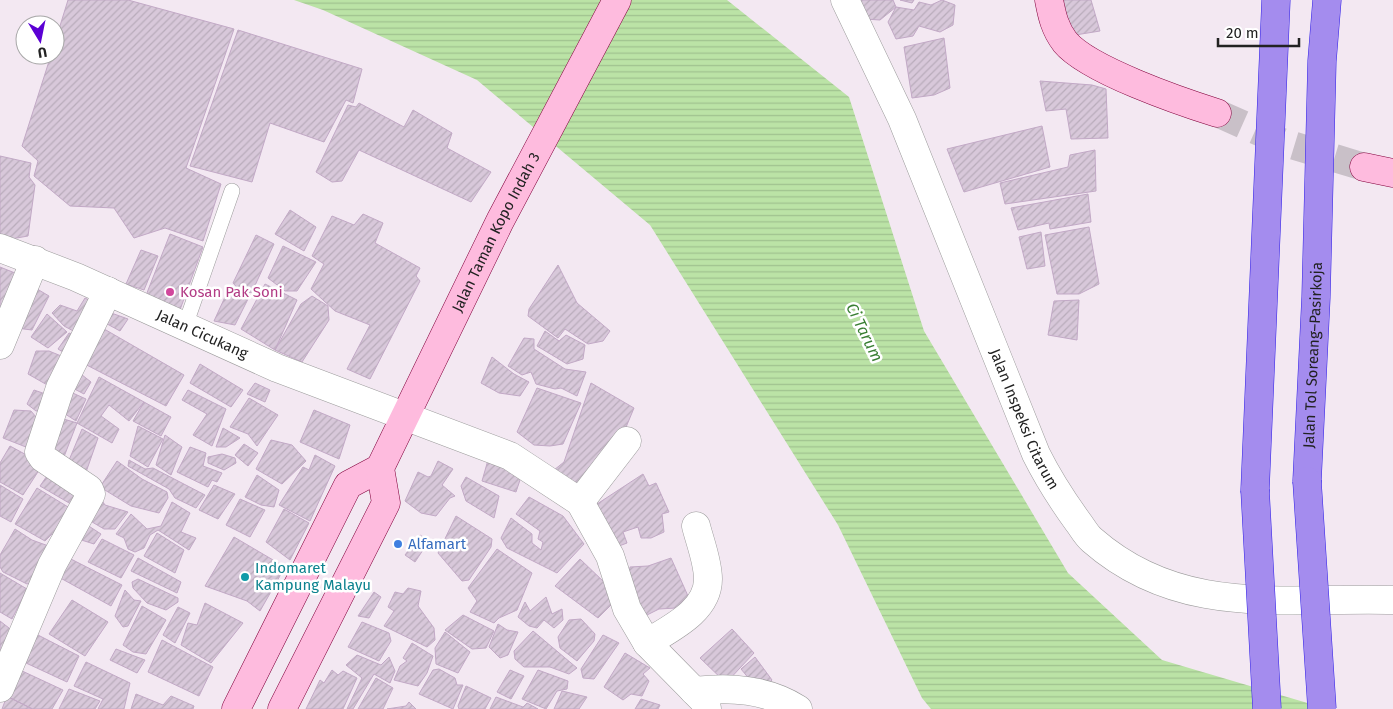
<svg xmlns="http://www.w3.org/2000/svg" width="1393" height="709" font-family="'Fira Sans',sans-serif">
<defs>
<pattern id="water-rules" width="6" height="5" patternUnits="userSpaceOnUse" patternTransform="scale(1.25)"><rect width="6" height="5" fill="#bbe3a6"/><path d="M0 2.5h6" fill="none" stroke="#a0c28f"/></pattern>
<pattern id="building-hatch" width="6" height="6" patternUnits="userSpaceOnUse" patternTransform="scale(1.25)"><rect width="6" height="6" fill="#d8c8da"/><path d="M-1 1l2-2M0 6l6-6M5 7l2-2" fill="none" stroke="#b9acbb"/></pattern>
</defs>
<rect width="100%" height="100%" fill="#f3e8f2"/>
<path fill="url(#water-rules)" d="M294,0H727L849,97L924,331L1068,573L1162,660L1328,709H931L922,698L838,525L650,225L477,80L323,10Z"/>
<path fill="url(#building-hatch)" stroke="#c2a9c6" d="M68,0H128L234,29L186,168L221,184L203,241L165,228L134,238L114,208L70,206L34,176L38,161L22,146L51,55H55V42Z
M859,0H893L896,7L880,20L865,19Z
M900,0H914L912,3Z
M942,0L955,5L953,25L940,32L919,26L913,36L896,39L888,22L896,7L914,10L919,2L931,5Z
M1062,0H1091L1100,31L1069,36Z
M238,30L362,69L353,103L346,100L324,142L270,123L252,182L190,166Z
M944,38L950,88L934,95L912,98L904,47Z
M1040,81L1092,85L1106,89L1108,138L1071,139L1066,109L1046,111Z
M359,103L404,127L413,110L452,133L447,148L491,172L471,202L359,150L342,181L332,182L316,172L348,105L356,107Z
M1042,126L1050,167L964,192L947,149Z
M1095,150L1096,191L1005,204L1000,183L1068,167L1070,155Z
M0,156L31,163L29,177L35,185L28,236L11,239L0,238Z
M1088,194L1091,222L1050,229L1049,223L1018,230L1011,208Z
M290,210L316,227L304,251L275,234Z
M363,214L383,223L375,243L420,268L416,276L420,281L370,379L347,369L370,325L335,311L311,289L324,264L312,256L332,216L354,225Z
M1089,227L1099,284L1079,294H1057L1045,235Z
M1041,232L1045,266L1027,269L1019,237Z
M170,234L203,247L177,318L143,303Z
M256,235L274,244L252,292L243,294L233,283Z
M283,246L316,262L297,291H285L268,278Z
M141,250L158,256L144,290L126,284Z
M558,265L577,303L610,331L603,341L588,344L565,329L558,338L528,316L529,309Z
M0,267L20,275L0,320Z
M27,283L49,296L32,330L8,327Z
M265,284L297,300L275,350L241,329Z
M230,286L241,297H249L235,325L214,321Z
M312,296L328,306L329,320L302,362L275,350L301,304Z
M85,298L100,306L77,333L64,326L52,313L60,305L77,311Z
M1079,300L1077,340L1048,335L1054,301Z
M103,310L128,319L120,331L98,319Z
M47,314L67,332L48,348L31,337Z
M92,322L184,375L166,406L75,359Z
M545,331L559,341L566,335L585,345L583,359L567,364L537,346Z
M69,333L79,336L74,359L58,349Z
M524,338L534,339V349L565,369L586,372L577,396L561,388L555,389L536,384L531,372L522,375L508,366Z
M36,351H49L71,360L56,390L28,374Z
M492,357L514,374L529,382L520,396L499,393L481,383Z
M200,364L243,390L231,407L190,383Z
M72,367L91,382L84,394L63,383Z
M99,377L144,402L129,421L109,405L101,416L119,429L112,443L77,423Z
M255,383L270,390L265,402L247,394Z
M591,383L634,408L624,432L578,484L554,470L564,462Z
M537,388L581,403L563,444L550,446L534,445L517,432Z
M34,390L54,397L47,411H36L27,404Z
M66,390L86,399L76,421L59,410Z
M188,390L226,409L212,446L193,435L207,414L182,400Z
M249,398L278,415L257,446L248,434L230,427Z
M144,402L171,417L161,436L133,421Z
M14,410L31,411L42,424L31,449L3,438Z
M314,410L350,425L339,459L300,442Z
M57,417L77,423L62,462L44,443Z
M138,426L163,439L148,467L130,456Z
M223,428L240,438L226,447H216Z
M82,429L98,438L85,475L67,465Z
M165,435L182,447L171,475L156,465Z
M271,440L292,445L306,461L282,484L256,469Z
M244,444L258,453L248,466L235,455Z
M10,446L43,464L23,495L0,482V463Z
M190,447L206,453L203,466L222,473L217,482L212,480L208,487L177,472Z
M222,454L235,458L236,463L224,470L208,463V457Z
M315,455L335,466L310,521L279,505L303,467L309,470Z
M129,460L145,469L153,468L205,495L196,508L175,498L169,489L128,466Z
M488,460L521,477L516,492L482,481Z
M117,461L142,479L167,492L168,498L159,513L131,506L100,487Z
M438,461L453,469L442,485L455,496L450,498L436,516L421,513L405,501L418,472L428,477L431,476Z
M53,467L82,487L76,507L40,486Z
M643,474L649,486L656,483L669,512L662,514L664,532L651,538H641L638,527L623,532L627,543L619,546L594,506Z
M257,475L279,490L274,507L261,505L245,497Z
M466,477L499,496L494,518L466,501L461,486Z
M0,485L23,499L11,522L0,516Z
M214,485L235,494L218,519L199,510Z
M37,488L73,510L57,540L52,534L45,541L15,524Z
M97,493L105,505L128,512L115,529H104L82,516Z
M529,497L563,516L584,544L557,573L507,548L501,538L511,518L532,534V543L541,550L543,542L538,539L540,531L516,514Z
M240,499L265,510L250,537L226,525Z
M172,502L190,513L181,532L196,538L189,550L158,530L150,535L144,548L135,552L128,549L124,538L116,534L131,514L147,529L161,526Z
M284,509L309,523L290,560L266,542Z
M456,516L492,539L491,547L469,580L462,581L438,553Z
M81,521L101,534L94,544L75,538Z
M15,529L32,540L54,548L37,582L27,584L3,572L0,567V555Z
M157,533L184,550L175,573L144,556Z
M420,535L429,541L415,562L405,555Z
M234,537L285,567L260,611L247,601L205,586Z
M102,539L134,555L121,578L88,562Z
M497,549L532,573L517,610L499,618L494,623L470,612L477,601L468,588Z
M63,555L122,585L111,606L55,575Z
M138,558L181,582L177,593L131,571Z
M671,558L688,596L676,608L659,609L641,618L628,580L630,567L648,566Z
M580,559L604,582L615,601L598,618L555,586Z
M0,573L27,589L12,619L0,612Z
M138,579L178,598V602L166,610L147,603L133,588L132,582Z
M408,588L421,591L418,606L434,628L435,640L427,647L384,626L394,611L388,607L395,592L403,594Z
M125,590L134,600L141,601L128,626L123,627L115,616Z
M374,592L381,597L369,618L358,616Z
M546,597L552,614L562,609L563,620L554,628L544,620L537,628L529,626L518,617L525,602L530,611Z
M72,600L108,622L85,656L49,634Z
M205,603L243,623L211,663L181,645L188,623L197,625Z
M142,606L166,620L146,654L133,652L123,645Z
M178,607L190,613L175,643L163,635Z
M463,615L494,631L486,648L472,649L445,630Z
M581,619L595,634L594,641L577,661L560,648L558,637L569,620Z
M0,621L18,635L0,658Z
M362,622L389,633L391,641L379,661L348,647Z
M498,624L507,630L518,632L508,655L500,658L489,647Z
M732,629L754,653L726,683L700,658Z
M533,631L577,668L569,674L550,667H524L515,659L514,651Z
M445,632L470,652L458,673L436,664L435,648Z
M36,634L79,656L67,682L26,663Z
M603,635L619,643L594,679L583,678L581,669Z
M162,640L213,667L199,696L148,672Z
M412,643L433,656L427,673L418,686L394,680L400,666L407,661L403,658Z
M116,649L145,660L137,673L110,660Z
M625,653L650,668L643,674L649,681L642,696L631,694L623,700L604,687Z
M357,655L381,665L389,657L395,671L390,683L374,674L353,709H347L362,678L346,665Z
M755,657L772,680L760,692L741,669Z
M86,662L130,683L124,709H98L103,699L74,686Z
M439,669L455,678L457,685H463L453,709L419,694L433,670Z
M20,670L63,690L52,709H33L8,697Z
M332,670L338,675L343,671L357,678L343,709H306L320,680L324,683Z
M510,670L524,676L511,699L497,692Z
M538,670L568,681L567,689L557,691L546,709L522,699Z
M376,678L393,688L383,709H358Z
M466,686L491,698L485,709H459L458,706Z
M69,689L100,701L95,709H59Z
M562,691L587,697L579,709H554Z
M136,694L163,705L171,696L194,706L193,709H131Z
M7,696L32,709H2Z
M496,697L523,707L527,703L538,709H490Z
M641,699L660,705L658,709H635Z
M409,702L416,709H387L406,706Z"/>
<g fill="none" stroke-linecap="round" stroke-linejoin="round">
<path stroke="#c9c0c8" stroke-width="28" stroke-dasharray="28 14" stroke-linecap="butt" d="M1217,113L1282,142L1364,167"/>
<defs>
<path id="lane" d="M185,326L232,191"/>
<g id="street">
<path id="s1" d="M845,0L902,119L1036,454C1048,478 1062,500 1078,522C1082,527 1086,535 1092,540C1181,618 1285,597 1393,600"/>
<path id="s2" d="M0,248L76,277L277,368L510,456L580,502L610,556L627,609L647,643L706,703L707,709"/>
<path d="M0,345L35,260"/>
<path d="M580,502L627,441"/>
<path d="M647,643C671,628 708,611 708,579C708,562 700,542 696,526"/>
<path d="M0,688L52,565L91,494L89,489L43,458L39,452L60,388L108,291"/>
<path d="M694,691C731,687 766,689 798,709"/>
</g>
<g id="secondary">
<path d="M1049,0C1052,16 1055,29 1065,42C1088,70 1182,102 1217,113"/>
<path d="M1364,167L1393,173"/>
<path d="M236,709L348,485L380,468"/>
<path id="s3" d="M282,709L386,503L380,468L500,221L617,0"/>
</g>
<g id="highway">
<path id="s4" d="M1307,481L1316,297L1322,61L1327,0"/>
<path d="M1255,490L1276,0"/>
</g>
</defs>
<use href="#lane" stroke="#9c9c9c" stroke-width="16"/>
<use href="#street" stroke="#9c9c9c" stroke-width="29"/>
<use href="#secondary" stroke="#82003c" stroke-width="29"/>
<use href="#highway" stroke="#2f1ee8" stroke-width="29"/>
<use href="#lane" stroke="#fff" stroke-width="15"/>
<use href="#street" stroke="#fff" stroke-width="28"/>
<use href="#secondary" stroke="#febbde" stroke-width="28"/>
<use href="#highway" stroke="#a48cee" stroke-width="28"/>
<defs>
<path id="highway-bridge" d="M1307,481L1322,709
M1255,490L1267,709"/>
</defs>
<use href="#highway-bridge" stroke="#2f1ee8" stroke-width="29" stroke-linecap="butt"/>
<use href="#highway-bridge" stroke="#a48cee" stroke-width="28"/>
</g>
<circle fill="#d1479c" stroke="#fff" stroke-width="2" cx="170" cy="292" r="5"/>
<circle fill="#3f7fe0" stroke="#fff" stroke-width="2" cx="398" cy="544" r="5"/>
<circle fill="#0f9aa8" stroke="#fff" stroke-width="2" cx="245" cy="577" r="5"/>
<g text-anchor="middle" stroke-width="5" stroke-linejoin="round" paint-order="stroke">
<g font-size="15" fill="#222" stroke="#fff">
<text dy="5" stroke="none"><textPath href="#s3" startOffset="529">Jalan Taman Kopo Indah 3</textPath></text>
<text dy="5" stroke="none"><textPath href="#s2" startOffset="220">Jalan Cicukang</textPath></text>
<text dy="5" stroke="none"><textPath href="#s4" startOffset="126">Jalan Tol Soreang–Pasirkoja</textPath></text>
<text dy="5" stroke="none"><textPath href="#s1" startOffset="456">Jalan Inspeksi Citarum</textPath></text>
</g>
<g font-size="15" fill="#b23c85" stroke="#fff" text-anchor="start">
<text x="180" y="297">Kosan Pak Soni</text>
</g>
<g font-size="15" fill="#366cbe" stroke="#fff" text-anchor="start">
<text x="408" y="549">Alfamart</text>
</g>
<g font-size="15" fill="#0d838f" stroke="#fff" text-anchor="start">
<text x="255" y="573">Indomaret<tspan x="255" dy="17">Kampung Malayu</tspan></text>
</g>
<g font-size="16" font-style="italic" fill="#397f33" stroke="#fff">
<text transform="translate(865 332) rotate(64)" y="6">Ci Tarum</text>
</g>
</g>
<g transform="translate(40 40) rotate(170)"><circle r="24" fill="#ffffff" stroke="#a7a7a7"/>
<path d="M0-4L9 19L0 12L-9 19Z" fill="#5b00d4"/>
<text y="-8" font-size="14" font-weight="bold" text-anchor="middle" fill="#222222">U</text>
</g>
<path d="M1218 38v8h81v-8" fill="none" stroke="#222222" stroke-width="2.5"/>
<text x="1226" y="38" font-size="15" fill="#222222" stroke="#ffffff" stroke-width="4" paint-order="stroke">20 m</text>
</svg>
